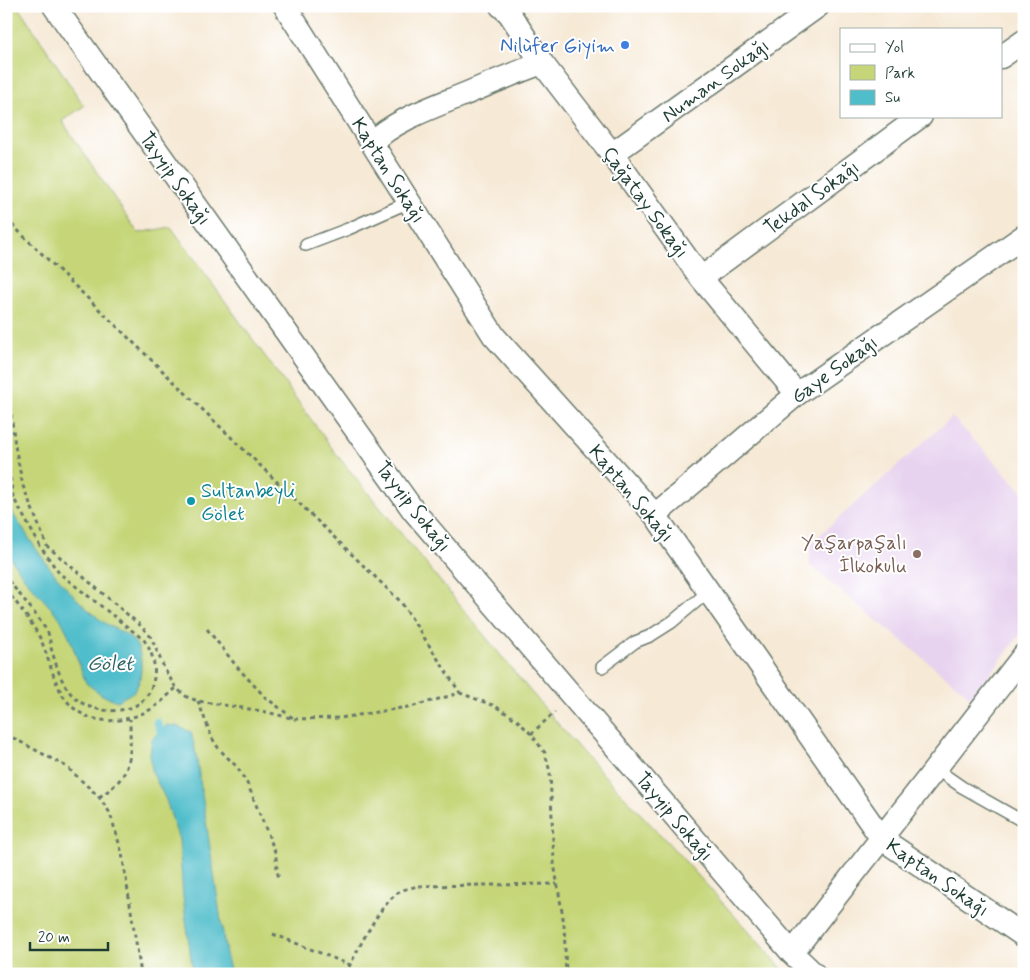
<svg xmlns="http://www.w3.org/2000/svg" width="1030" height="980" font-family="Mynerve,sans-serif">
<rect width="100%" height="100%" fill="#fff"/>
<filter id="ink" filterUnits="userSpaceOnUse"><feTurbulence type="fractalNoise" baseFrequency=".02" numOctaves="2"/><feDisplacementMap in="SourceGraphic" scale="10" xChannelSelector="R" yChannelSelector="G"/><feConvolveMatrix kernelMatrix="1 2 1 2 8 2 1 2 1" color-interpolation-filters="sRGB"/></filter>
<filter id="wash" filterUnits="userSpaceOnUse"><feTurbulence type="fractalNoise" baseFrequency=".0096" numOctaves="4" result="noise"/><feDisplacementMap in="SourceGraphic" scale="20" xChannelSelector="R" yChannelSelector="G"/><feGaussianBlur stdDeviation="1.12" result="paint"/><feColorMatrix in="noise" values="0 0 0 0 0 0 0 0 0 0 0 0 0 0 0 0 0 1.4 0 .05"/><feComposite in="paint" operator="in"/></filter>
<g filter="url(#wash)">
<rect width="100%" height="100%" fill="#f6e9d5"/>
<path fill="#e7d2ef" d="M952,417L1024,493V629L972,698L809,565L811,543Z"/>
<path fill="#c5d577" stroke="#728956" d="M6,6H18L84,106L62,121L138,233L171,227L337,455L520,679L582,752L674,849L787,974H6Z"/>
<path fill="#50bdcb" stroke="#387d80" d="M6,501C10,510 16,519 22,527C43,561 67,593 98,618C109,628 127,631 136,644C143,654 143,682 134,691C129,695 122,698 117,701L102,695L86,683L69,636L60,618L25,579L6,552Z
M167,725L177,726L191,732L196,754L226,954L231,974H193L183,897L179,840L166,800L152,772L150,753L152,739Z"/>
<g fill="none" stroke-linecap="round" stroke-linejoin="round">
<path stroke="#50bdcb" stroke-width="8" d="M157,722L164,739"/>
</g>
</g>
<g filter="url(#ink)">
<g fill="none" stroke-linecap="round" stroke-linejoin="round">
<defs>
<path id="lane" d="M306,245L348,229L409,202
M602,667L635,642L650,636L672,622L709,591
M936,769L962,787L1024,822"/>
<path id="street" d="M54,6L413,510L792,953L814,974
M285,6L494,336L655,515L882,839L1024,936
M501,6L509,13L542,63L612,154L701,278L797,394
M1001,57L1024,41
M372,143C391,122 433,107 460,96C487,85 514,73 542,63
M612,154L818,6
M701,278L921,116
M655,515L797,394L1024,236
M792,953L1024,655"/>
</defs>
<use href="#lane" stroke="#6a796c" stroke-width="14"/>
<use href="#street" stroke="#6a796c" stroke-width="25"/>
<path stroke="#6a796c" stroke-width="3" stroke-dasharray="4 4" stroke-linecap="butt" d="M6,219L401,602L460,693
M6,383L9,397L15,446L23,486L47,546L141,626L151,637L165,670L176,688L187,697L198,701L262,711L295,719L340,718L414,706L460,693L495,706L517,720L531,734L545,753L550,772L554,863L564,924L566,974
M6,446L13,497L40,546L59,573L144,640C156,657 159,679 146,697C132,715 96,714 79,701C62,689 57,667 51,648C50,643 50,638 48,633C36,613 21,596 6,578
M6,590C19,606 32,622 41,640C49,659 53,680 64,697C85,728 124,725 153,708C161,703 169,694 176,688
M207,629L238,668L265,697L293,718
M198,701L212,738L219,749L237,767L248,785L274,849C278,860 275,870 280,880
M6,734L67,767L99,797L110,813L122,853L141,974
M531,734L555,712
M99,797C135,774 130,758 130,719
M273,934L350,965
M345,974C358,951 377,907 399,892C404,889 411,888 417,886L557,884"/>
<use href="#lane" stroke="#fff" stroke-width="11"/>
<use href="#street" stroke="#fff" stroke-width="22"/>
</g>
</g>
<circle fill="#3f7fe0" stroke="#fff" stroke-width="2" cx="625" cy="45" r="5"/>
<circle fill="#0f9aa8" stroke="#fff" stroke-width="2" cx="191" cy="501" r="5"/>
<circle fill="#8d6e63" stroke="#fff" stroke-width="2" cx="917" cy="554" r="5"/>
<g text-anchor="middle" stroke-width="4" stroke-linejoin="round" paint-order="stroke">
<g font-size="20" fill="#366cbe" stroke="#fff" text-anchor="end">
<text x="615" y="52">Nilùfer Giyim</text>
</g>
<g font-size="20" fill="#1f3d34" stroke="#fff">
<text transform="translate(715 80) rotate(-36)" y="7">Numan Sokağı</text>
<text transform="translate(389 170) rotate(58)" y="7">Kaptan Sokağı</text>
<text transform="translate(176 178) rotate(55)" y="7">Tayyip Sokağı</text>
<text transform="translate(811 197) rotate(-36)" y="7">Tekdal Sokağı</text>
<text transform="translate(646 202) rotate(54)" y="7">Çağatay Sokağı</text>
<text transform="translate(834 369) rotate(-36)" y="7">Gaye Sokağı</text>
<text transform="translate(632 493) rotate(50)" y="7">Kaptan Sokağı</text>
<text transform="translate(414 506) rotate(52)" y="7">Tayyip Sokağı</text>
<text transform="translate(675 816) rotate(50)" y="7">Tayyip Sokağı</text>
<text transform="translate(938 877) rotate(35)" y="7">Kaptan Sokağı</text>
</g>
<g font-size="20" fill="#0d838f" stroke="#fff" text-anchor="start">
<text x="201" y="497">Sultanbeyli<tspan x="201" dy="23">Gölet</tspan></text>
</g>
<g font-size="20" fill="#785e54" stroke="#fff" text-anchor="end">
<text x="907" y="549">Yaşarpaşalı<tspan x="907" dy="23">İlkokulu</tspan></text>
</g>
<g font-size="21" font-style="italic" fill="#2e6361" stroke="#fff">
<text x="110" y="670">Gölet</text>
</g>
</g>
<rect width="1030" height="980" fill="none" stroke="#fff" stroke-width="25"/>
<rect x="840" y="28" width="162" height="90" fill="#ffffff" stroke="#a5b1ae"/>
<rect x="850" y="44" width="25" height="8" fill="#ffffff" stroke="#a5b1ae"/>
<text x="885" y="52" font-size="15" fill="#1f3d34">Yol</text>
<rect x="850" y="65" width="25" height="15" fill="#c5d577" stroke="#a5b1ae"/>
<text x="885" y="78" font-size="15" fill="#1f3d34">Park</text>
<rect x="850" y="90" width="25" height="15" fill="#50bdcb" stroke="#a5b1ae"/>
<text x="885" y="102" font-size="15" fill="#1f3d34">Su</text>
<path d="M30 942v8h78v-8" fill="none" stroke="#1f3d34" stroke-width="2.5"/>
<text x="38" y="942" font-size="15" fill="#1f3d34" stroke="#ffffff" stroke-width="4" paint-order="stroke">20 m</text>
</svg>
